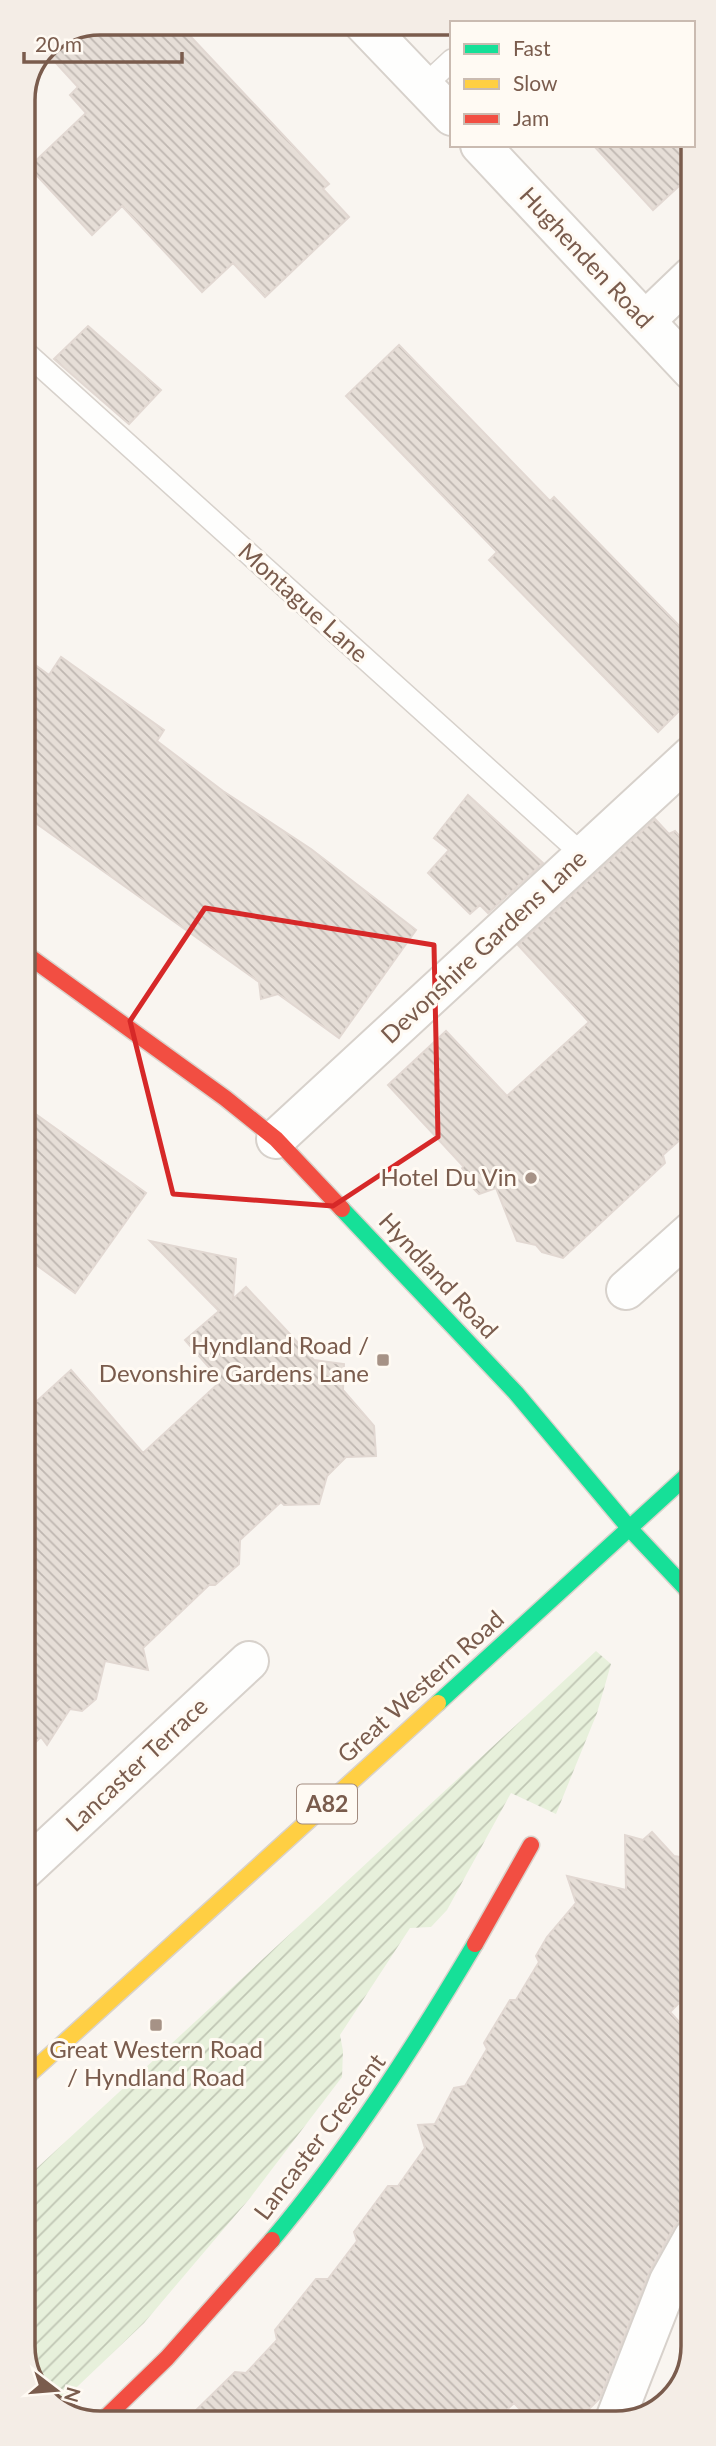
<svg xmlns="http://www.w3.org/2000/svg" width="716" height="2446" font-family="Lato,sans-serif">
<defs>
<pattern id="garden-furrows" width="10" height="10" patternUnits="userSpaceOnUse" patternTransform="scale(1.75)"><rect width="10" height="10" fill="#e7f0db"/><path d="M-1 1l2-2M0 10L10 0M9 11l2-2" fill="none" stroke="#c0c6b4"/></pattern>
<pattern id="building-back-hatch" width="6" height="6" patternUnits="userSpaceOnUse" patternTransform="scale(1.75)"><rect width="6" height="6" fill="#e6ded7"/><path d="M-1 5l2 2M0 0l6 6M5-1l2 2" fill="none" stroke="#bfb7b1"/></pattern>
</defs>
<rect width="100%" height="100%" fill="#f9f5f0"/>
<path fill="url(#garden-furrows)" d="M596,1651L611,1664L597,1713L556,1814L511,1793L447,1910L431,1927L410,1928L340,2035L343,2051L342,2077L250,2198L144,2323L56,2407L49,2404L24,2362V2180Z"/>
<path fill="url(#building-back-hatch)" stroke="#e2d8d2" stroke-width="2" d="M100,23H178L329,184L323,189L349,217L265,297L233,263L202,292L122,206L92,235L29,167L86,113L70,95L78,87L44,50L46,45Z
M593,145H692V174L653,210Z
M88,326L161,390L129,424L54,359Z
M399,345L550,501L554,497L692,639V698L658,732L489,560L497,552L346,396Z
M23,656L49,675L61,657L164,730L157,741L223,791L311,849L416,930L339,1038L278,994L261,999L259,982L23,814Z
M468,795L543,863L488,913L480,905L470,914L428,873L449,850L434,838Z
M655,819L669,834L675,831L692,850V1129L663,1155L665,1163L563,1258L542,1252L536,1245L517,1241L496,1188L479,1194L460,1175L463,1166L388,1085L446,1031L507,1096L589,1022L518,945Z
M23,1105L146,1193L75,1293L24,1256Z
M150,1241L236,1259L233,1299L246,1287L314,1360L344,1364L343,1390L374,1426L376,1456L346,1457L327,1476L319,1504L284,1505L281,1502L240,1540L239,1564L215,1585H209L143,1648L148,1670L105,1661L96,1699L82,1711L70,1709L47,1745L41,1737L24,1753V1413L71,1370L143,1453L221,1381L185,1340L219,1311Z
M652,1832L674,1856L693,1859V1989L670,2012L693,2037V2216L682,2219L674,2227L650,2271L600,2398L576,2422H532L514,2403L494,2422H184L235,2372L246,2373L277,2340L275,2330L316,2279H328L357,2241L354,2232L388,2186H398L425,2148L418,2125L435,2124L454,2088L465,2086L487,2049L484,2043L510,2000H516L539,1962L536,1956L547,1937L576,1903L567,1876L626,1890L625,1835L643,1840Z"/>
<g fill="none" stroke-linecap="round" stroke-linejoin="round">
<defs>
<path id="lane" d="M424,86L452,60
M23,350L583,855"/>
<path id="street" d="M363,23L452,116
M480,145L692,371
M645,321L692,276
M276,1139L692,755
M626,1290L692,1231
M24,1870L249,1661
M614,2422L669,2281L693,2238"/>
<path id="fast" d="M342,1209L516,1393L630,1529L693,1596
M438,1703L693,1470
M272,2240C349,2148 414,2047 475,1944"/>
<path id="slow" d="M24,2079L438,1703"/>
<path id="jam" d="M23,952L225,1098L276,1139L342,1209
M475,1944L531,1845
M100,2423L167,2358L272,2240"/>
</defs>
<use href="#lane" stroke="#d7d1cb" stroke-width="24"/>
<use href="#street" stroke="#d7d1cb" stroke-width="42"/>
<use href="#fast" stroke="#d9d2cb" stroke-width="19"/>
<use href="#slow" stroke="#d9d2cb" stroke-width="19"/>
<use href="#jam" stroke="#d9d2cb" stroke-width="19"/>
<use href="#lane" stroke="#fefefd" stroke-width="21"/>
<use href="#street" stroke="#fefefd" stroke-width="38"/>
<use href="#fast" stroke="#16e098" stroke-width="16"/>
<use href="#slow" stroke="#ffcf43" stroke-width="16"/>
<use href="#jam" stroke="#f24e42" stroke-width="16"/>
</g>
<path fill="none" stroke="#d62828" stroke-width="5" stroke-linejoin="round" d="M205,908L434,945L438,1137L333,1206L173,1194L130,1021Z"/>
<g fill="#a69286" stroke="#fffaf3" stroke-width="2.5">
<circle cx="531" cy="1178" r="7"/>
<rect x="376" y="1353" width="14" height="14" rx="3.5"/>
<rect x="149" y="2018" width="14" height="14" rx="3.5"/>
</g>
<g text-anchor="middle" stroke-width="6" stroke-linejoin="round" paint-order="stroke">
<rect fill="#fffaf3" stroke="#a28b7f" stroke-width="2" x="297" y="1784.5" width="60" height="39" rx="5"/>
<g font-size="23" font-weight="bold" fill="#7a5c4d">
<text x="327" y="1812">A82</text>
</g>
<g font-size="24" fill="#7a5c4d" stroke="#fffaf3">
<text transform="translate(586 258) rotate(47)" y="8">Hughenden Road</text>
<text transform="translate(303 603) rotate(42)" y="8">Montague Lane</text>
<text transform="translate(484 947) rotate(-43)" y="8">Devonshire Gardens Lane</text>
<text transform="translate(438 1276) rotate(47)" y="8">Hyndland Road</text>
<text transform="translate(421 1687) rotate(-42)" y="8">Great Western Road</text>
<text transform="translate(137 1765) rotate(-43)" y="8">Lancaster Terrace</text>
<text transform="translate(320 2137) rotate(-53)" y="8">Lancaster Crescent</text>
</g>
<g font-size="24" fill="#7a5c4d" stroke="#fffaf3" text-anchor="end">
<text x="517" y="1186">Hotel Du Vin</text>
<text x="369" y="1354">Hyndland Road /<tspan x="369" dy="28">Devonshire Gardens Lane</tspan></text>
<text x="156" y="2058" text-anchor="middle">Great Western Road<tspan x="156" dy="28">/ Hyndland Road</tspan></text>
</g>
</g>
<path d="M0 0H716V2446H0ZM100 35H616A65 65 0 0 1 681 100V2346A65 65 0 0 1 616 2411H100A65 65 0 0 1 35 2346V100A65 65 0 0 1 100 35Z" fill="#f4ede6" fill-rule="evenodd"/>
<path fill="none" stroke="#7a5c4d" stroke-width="3.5" d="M100 35H616A65 65 0 0 1 681 100V2346A65 65 0 0 1 616 2411H100A65 65 0 0 1 35 2346V100A65 65 0 0 1 100 35Z"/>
<rect x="450" y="21" width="245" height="126" fill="#fffaf3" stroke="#cabbb1" stroke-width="2"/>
<rect x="464" y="44" width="35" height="10" fill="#16e098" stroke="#cabbb1" stroke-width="2"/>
<text x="513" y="56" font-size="21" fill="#7a5c4d">Fast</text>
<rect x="464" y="79" width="35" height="10" fill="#ffcf43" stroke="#cabbb1" stroke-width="2"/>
<text x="513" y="91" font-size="21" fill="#7a5c4d">Slow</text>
<rect x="464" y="114" width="35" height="10" fill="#f24e42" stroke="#cabbb1" stroke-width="2"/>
<text x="513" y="126" font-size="21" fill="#7a5c4d">Jam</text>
<g transform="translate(56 2390) rotate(106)" stroke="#fffaf3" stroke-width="5" paint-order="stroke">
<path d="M0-5L12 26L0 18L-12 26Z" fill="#7a5c4d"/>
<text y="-10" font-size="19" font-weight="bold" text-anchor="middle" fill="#7a5c4d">N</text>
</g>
<path d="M24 52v10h158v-10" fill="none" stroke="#7a5c4d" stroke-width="3.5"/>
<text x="35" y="52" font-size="21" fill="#7a5c4d" stroke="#fffaf3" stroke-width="5" paint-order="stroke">20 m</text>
</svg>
